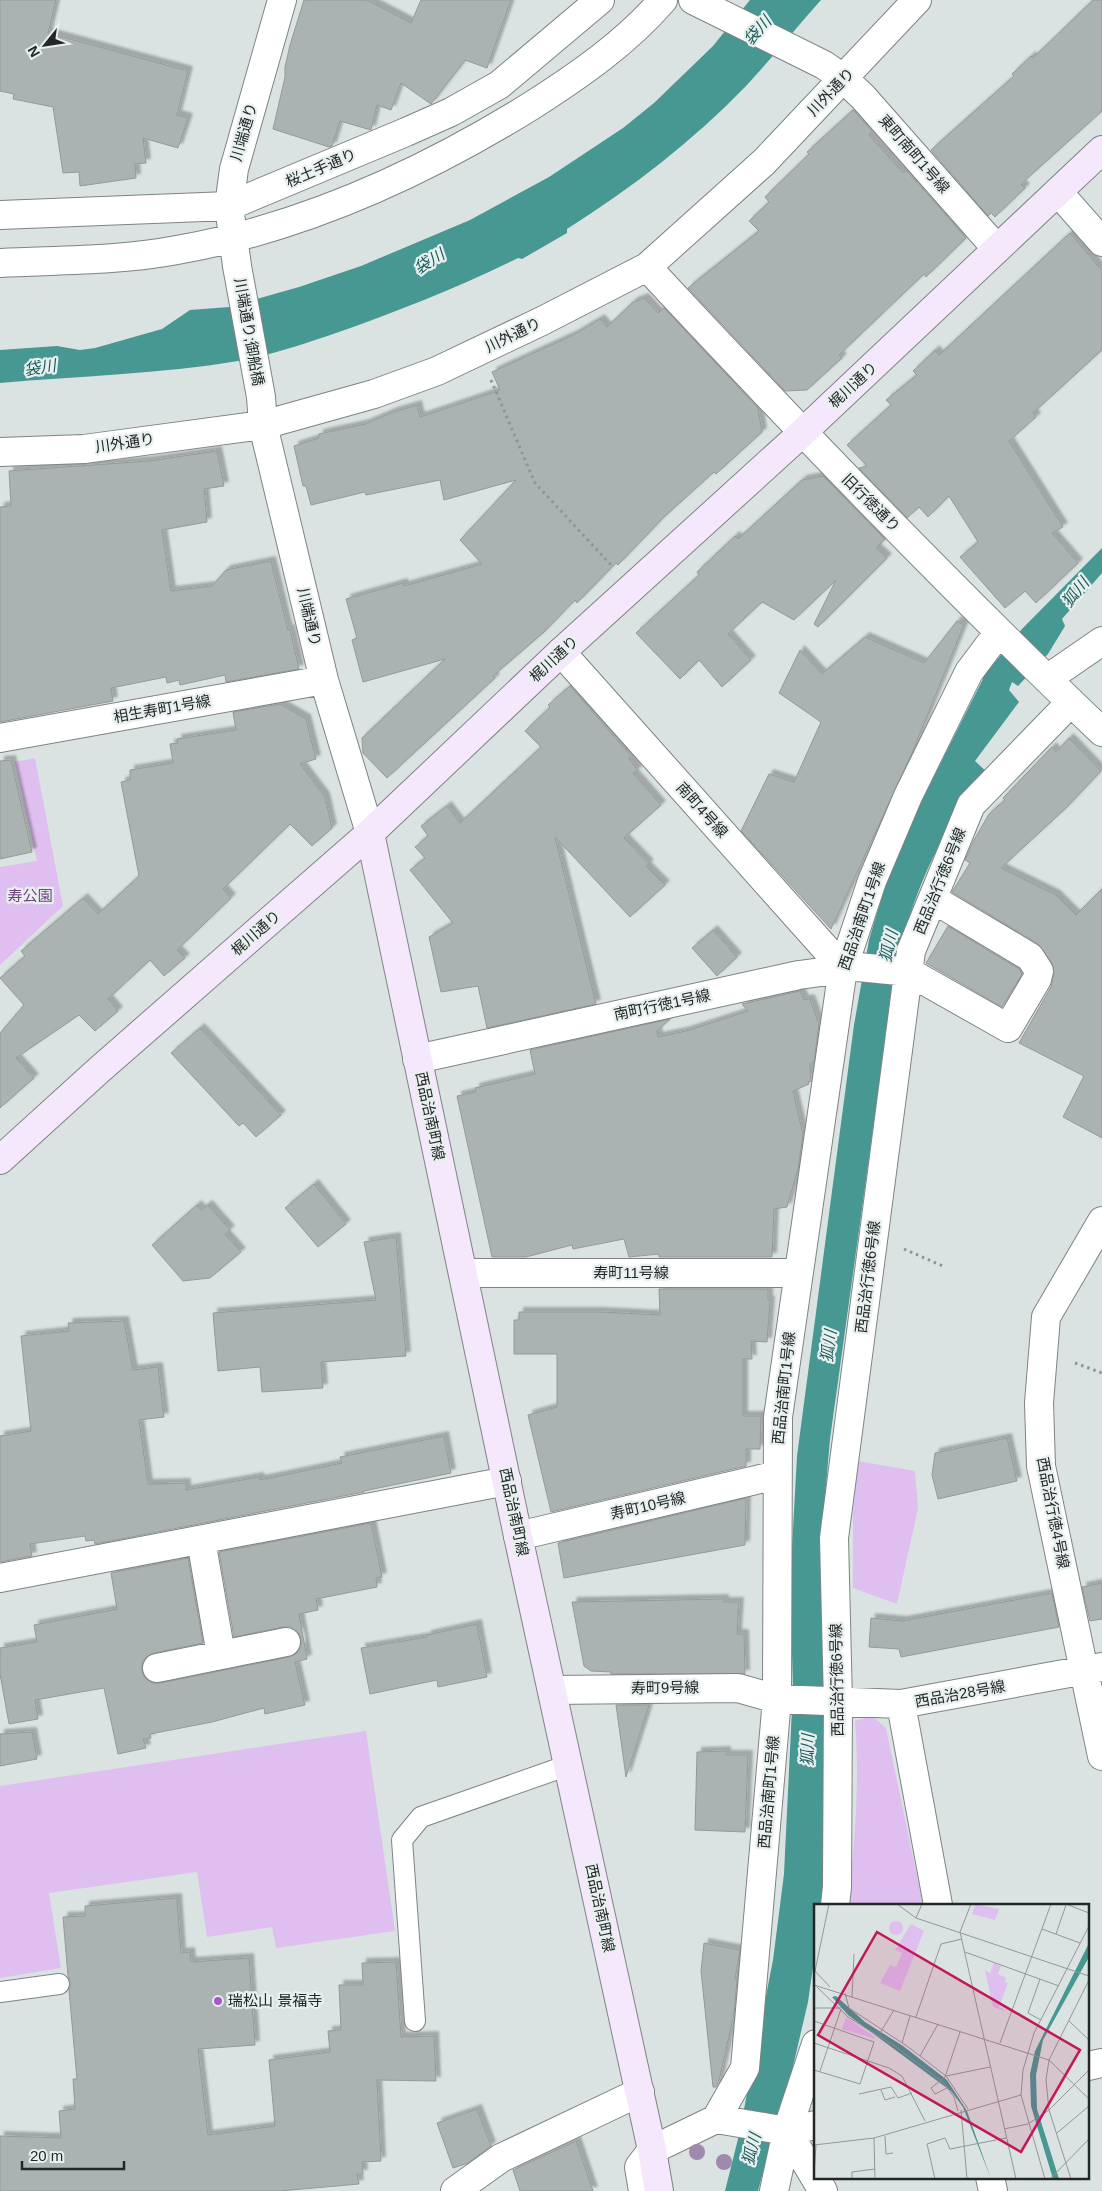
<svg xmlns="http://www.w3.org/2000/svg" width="1102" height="2191" font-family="Arial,'Noto Sans JP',sans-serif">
<defs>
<filter id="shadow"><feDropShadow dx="4.5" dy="-4.5" stdDeviation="1" flood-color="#0004"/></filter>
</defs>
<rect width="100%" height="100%" fill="#dbe3e2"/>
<path fill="#dfbef0" d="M35,758L63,906L0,965V867L37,861L15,762Z
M858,1461L915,1471L918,1508L897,1604L853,1588V1510Z
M872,1716L886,1728L923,1905H847C855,1846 860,1780 855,1721Z
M366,1731L395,1931L276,1948L272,1927L207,1937L197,1872L49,1893L61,1968L0,1978V1786Z"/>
<path fill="#479792" d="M750,0H821C796,28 772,58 746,86C693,141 632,188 567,229V233L522,259L518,258C459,287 398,311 336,333C304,344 271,355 238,361C161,374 78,376 0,383V350L57,346L80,350L95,348L162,329L190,310L229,307L299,287L361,266L470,220L549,177L623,128L654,103L713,46Z
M1102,548V573L1062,619L1065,626L1048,654L1018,686L1012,682L1009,690L1019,702L975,761L990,775C981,783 970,791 963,801C954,811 949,826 943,838C902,913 886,995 888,1080L879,1086L830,1439L822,1532L825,1678L823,1888L821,1905H816V1946L808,2002L783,2109L778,2115L758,2191H725L739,2135L773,1960L784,1874L793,1688L790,1585L797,1456L854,1025L869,940L887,879L902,840L983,679L980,675L986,665L995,662L1022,629Z"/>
<path fill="#abb2b2" stroke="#939a99" filter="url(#shadow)" d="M0,0H56L48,33L188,71L177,115L188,118L178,148L143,138L146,163L135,164L136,178L80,186L79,172L63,173L53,107L13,99L14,94L0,91Z
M304,0H367L411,23L421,0H511L487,68L465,60L431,104L401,83L391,110L377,105L371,130L340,121L332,146L329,147L273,129L285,77V67L290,45Z
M1093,0H1102V111L1021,184L1025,188L995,217L991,213L988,216L931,150L1014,76L1012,74L1031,56L1033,58Z
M853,110L872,131L869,135L903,173L906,170L966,238L926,277L924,274L839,355L842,358L807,390L785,391L688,288L759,231L749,221L769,202L765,197L809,154L807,152Z
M1070,233L1102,271V350L1033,413L1036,417L1009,441L1063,527L1052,533L1078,563L1036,603L1025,591L1005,608L960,557L978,542L949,496L928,517L919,507L907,518L859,468L867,466L847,445L891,405L886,400L917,375L913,371L935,350L939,355Z
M644,298L658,313L664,308L758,408L762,432L716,474L714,472L663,518L618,565L616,563L577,603L575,600L543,633L493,676L495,678L387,778L363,753L362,738L445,659L363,682L352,640L357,638L346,599L403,583L404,586L482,564L460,540L516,480L444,500L440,480L366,495L365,492L311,505L306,486H303L294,446L319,438V434L365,424L393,412L417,405L420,417L500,390L492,372L573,335L600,319L607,327L633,302Z
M217,451L224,486L204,489L207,522L162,530L171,591L212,586L226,570L271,561L288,630L290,629L299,669L226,682L225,675L180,685L179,680L167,683L166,677L111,688L113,701L0,722V507L11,506L9,471L149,461Z
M823,476L885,539L876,548L887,558L818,627L814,624L836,580L794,620L762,602L728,634L751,660L722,687L699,660L680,679L636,633L699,575L697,572L735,536L738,539L802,480Z
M957,621L964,625L912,753L831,929L741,831L769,774L794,782L821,722L779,693L800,650L822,674L865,637L924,663Z
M570,686L631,756L629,759L638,770L633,773L661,805L624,838L649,864L646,866L665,885L630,917L555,837L596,1004L487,1028L478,986L441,992L429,937L453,923L410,870L425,858L415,847L428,836L421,826L447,806L460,823L541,747L525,731L550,707L548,705Z
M280,704L306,719L316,759L300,764L325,797L332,828L312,846L290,824L223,889L231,898L177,950L185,958L164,976L150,960L108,999L118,1011L95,1031L79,1015L16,1058L34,1078L0,1108V1033L24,1005L0,978L25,956L21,951L83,898L98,914L139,876L121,782L130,780V770L173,763L170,744L178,743L177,739L236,730L233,712Z
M1069,738L1101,771L1066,808L1001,868L1056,895L1076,915L1102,889V1138L1063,1117L1084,1076L1019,1043L1051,987L1054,974L1052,963L1038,944L952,892L970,863L965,860L974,840L989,814L1005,800L1003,798L1052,747L1056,752Z
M11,760L32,852L0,859V761Z
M948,926L1019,969L1022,974L1002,1007L926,963Z
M713,930L737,957L717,976L692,948Z
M800,991L804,1000L810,999L819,1024L814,1062L810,1064L811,1081L808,1082L809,1084L793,1091L803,1135L798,1169L787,1207L774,1209L772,1257H659V1254L629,1257L624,1239L573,1249L572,1245L526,1257H492L457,1096L476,1092L475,1088L535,1074L530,1050L670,1019L657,1031L658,1037L686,1031L748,1011L742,1004Z
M200,1028L281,1115L256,1137L243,1123L239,1126L171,1053Z
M314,1184L346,1224L318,1247L285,1208Z
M197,1205L201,1210L208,1205L230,1230L225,1234L241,1252L210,1278L183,1281L152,1245Z
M396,1237L406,1356L321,1362L323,1388L262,1392L260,1367L218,1371L213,1313L376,1300L364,1242Z
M659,1289H768V1300L770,1301L767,1342L751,1341L752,1359H743V1416H761L760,1449H746V1466L551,1512L528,1415L557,1407V1354H514V1320H519V1312H600L660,1315Z
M124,1321L133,1370L158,1367L164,1417L139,1420L148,1484L186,1483V1490L259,1477L260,1480L342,1463L340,1457L444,1436L451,1473L364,1491V1492L95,1544L94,1540L86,1541L85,1536L30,1544L32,1556L0,1562V1436L31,1431L21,1336L69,1331L68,1323Z
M1007,1438L1017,1481L938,1499L932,1475L935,1453Z
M746,1498L745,1545L564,1578L558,1543Z
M371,1523L382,1577L376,1578L377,1587L316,1599L318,1610L299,1614L307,1659L295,1662L305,1705L265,1714L264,1708L212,1722L150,1734L151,1738L143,1739L146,1748L118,1754L104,1688L35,1700L38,1719L9,1724L0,1674V1648L37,1642L34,1625L117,1609L111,1573L188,1558L203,1643L154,1653L146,1657L142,1664V1672L145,1678L152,1683H160L289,1657L296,1654L301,1647V1639L298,1632L290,1627H283L234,1637L219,1552Z
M1102,1583V1619L1090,1621L1082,1587Z
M1052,1593L1059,1627L901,1657L899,1649L869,1647L871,1618L902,1621Z
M724,1599V1602H739L737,1634H744L745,1674H611V1672L591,1671L584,1666L572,1602Z
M477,1624L487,1677L438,1687L437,1680L370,1694L361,1648L427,1637V1635Z
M616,1705H649L626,1777Z
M32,1732L37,1759L0,1766V1734Z
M726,1751V1755H748L745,1832L695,1830L697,1752Z
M177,1898L181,1953L190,1952L191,1962L249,1958L255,2045L198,2049L208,2135L275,2126L269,2060L330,2052L328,2031L341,2030L339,1985H363L362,1963L396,1962L401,2037L434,2036L436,2081L377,2080L381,2161L362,2162L363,2174H357L359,2184L280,2191H0V2136L61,2138L59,2111L75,2109L73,2079H77L69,1990L71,1983L68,1976L63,1917L85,1916V1906Z
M704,1943L740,1950L735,1979L737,1980L734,2014L719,2081L716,2087H713L701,1971Z
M477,2109L491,2146L468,2163L453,2168L437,2123Z
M576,2141L593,2191H520L513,2170Z"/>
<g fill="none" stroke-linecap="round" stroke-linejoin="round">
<defs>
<path id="lane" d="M0,1992L59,1984
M415,2021L402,1840L421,1817L569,1765"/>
<path id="street" d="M282,0L234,169L229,206L237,266L261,397L263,425L324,680L370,833
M693,0L824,65L844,79L863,97L997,249
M1058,192L1102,242
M0,215L229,206L406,132L451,112L499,85L600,0
M0,263C58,260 119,261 177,250C302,228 423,173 531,106C578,76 626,43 663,0
M647,267C795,426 945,582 1102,732
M0,452L84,449L263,425L374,394L437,371L542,321L647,267L764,162L917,0
M561,652L843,968
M1047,679L1102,641
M0,738L324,680
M417,1059L799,975L858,967L909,972L1008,1028L1037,979L1039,971L1030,957L933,899
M1102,1221L1046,1317L1039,1403L1041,1466L1102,1756
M463,1273H798
M518,1536L777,1475
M201,1540L221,1655
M0,1578L507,1481
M157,1668L286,1642
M552,1690L738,1688L777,1699L901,1704
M835,1905L837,1887L838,1702L834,1538L911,951L971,805L1071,702
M938,1905L901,1704L1102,1667
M1088,2066L1102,2063
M716,2119L787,2131L823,2191
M787,2131L816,2125
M990,2177L993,2191
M455,2191L501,2158L640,2092
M643,2191L639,2167L652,2150L716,2119L745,2068L777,1699L778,1417L843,968L872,881L908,796L969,672L999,632
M774,2191L787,2131L816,2044"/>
<path id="secondary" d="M370,833L518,1536L652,2150L659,2191
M0,1160L99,1070L370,833L561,652L802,433L1102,150"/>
</defs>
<use href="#lane" stroke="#7d8483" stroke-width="22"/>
<use href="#street" stroke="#7d8483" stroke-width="30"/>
<use href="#secondary" stroke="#7d8483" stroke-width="30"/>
<path stroke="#8f9595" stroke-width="3" stroke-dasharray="2.5 4" stroke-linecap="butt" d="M491,380L535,483L611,565
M904,1249L945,1267
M1075,1363L1102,1373"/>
<use href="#lane" stroke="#fff" stroke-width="20"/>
<use href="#street" stroke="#fff" stroke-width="28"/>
<use href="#secondary" stroke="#f5e7fc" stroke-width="28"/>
</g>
<g fill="#9e8aad">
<circle cx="697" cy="2152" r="8"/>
<circle cx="724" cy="2162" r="8"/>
</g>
<circle fill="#a658c9" stroke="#e8f0ef" stroke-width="2" cx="218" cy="2001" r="5"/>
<g text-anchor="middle" stroke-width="4.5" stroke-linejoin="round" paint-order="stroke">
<g font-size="15" fill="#242727" stroke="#e8f0ef">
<text transform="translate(831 92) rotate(-46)" y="5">川外通り</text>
<text transform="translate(244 132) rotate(-74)" y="5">川端通り</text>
<text transform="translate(914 154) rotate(49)" y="5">東町南町1号線</text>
<text transform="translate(321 168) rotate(-23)" y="5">桜土手通り</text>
<text transform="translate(249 332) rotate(80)" y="5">川端通り;御船橋</text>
<text transform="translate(513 335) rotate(-26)" y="5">川外通り</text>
<text transform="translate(853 385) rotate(-43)" y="5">梶川通り</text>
<text transform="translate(125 443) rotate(-8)" y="5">川外通り</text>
<text transform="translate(871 503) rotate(45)" y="5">旧行徳通り</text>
<text transform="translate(309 617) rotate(77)" y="5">川端通り</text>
<text transform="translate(554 659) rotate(-43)" y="5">梶川通り</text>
<text transform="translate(162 709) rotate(-10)" y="5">相生寿町1号線</text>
<text transform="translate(702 810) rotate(48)" y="5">南町4号線</text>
<text transform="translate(940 881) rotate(-68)" y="5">西品治行徳6号線</text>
<text transform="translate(862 916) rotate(-71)" y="5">西品治南町1号線</text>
<text transform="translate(256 933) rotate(-41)" y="5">梶川通り</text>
<text transform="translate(662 1005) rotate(-12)" y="5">南町行徳1号線</text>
<text transform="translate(430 1116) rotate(78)" y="5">西品治南町線</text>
<text x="631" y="1278">寿町11号線</text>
<text transform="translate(868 1277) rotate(-83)" y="5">西品治行徳6号線</text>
<text transform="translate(784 1388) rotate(-84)" y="5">西品治南町1号線</text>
<text transform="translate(648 1506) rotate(-13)" y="5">寿町10号線</text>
<text transform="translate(514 1512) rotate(78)" y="5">西品治南町線</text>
<text transform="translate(1053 1513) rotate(79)" y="5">西品治行徳4号線</text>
<text transform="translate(837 1680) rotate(-91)" y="5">西品治行徳6号線</text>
<text transform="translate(665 1688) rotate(-1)" y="5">寿町9号線</text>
<text transform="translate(960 1694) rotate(-10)" y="5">西品治28号線</text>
<text transform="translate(769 1792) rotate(-85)" y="5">西品治南町1号線</text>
<text transform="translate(600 1908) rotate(78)" y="5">西品治南町線</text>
</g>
<g font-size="15" fill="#6d4281" stroke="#e8f0ef">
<text x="30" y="901">寿公園</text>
</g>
<g font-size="15" fill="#242727" stroke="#e8f0ef" text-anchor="start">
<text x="228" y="2006">瑞松山 景福寺</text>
</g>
<g font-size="16" font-style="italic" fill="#195c58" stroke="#e8f0ef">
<text transform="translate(757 30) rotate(-48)" y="6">袋川</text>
<text transform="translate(429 261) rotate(-32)" y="6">袋川</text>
<text transform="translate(40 367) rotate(-8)" y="6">袋川</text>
<text transform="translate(1075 592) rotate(-51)" y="6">狐川</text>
<text transform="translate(888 946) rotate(-76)" y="6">狐川</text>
<text transform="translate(828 1346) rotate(-82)" y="6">狐川</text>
<text transform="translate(807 1750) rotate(-88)" y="6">狐川</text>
<text transform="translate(751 2149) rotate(-75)" y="6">狐川</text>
</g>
</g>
<g transform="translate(814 1904)">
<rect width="275" height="275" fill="#dbe3e2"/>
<path d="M161,0L185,5L181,16L158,10ZM75 24a7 7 0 1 1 14 0a7 7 0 1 1-14 0ZM97,20L110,27L86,87L66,79L76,61L82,63L88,49L81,46ZM180,59L187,62L184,70L192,74L191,78L194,79L185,103L194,108L179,103L171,66L176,69ZM32,113L61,133V135L28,125Z" fill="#dfbef0"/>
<path d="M275,39V53L229,136L222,171L223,205L245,275H239L217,202L216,170L221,147ZM22,92L51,118L89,142L133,176L153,207L177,275L149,203L137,187L34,111L18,93Z" fill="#479792"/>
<path fill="none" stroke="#929897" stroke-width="1" d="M83,0L102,14L275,72M157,0L146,28L202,275M252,0L275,9M102,14L108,0M228,25L266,39M242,30L252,1M151,48L245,82M0,66L16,83M1,67L15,0M226,75L214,109L227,116M0,81L235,156L275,195M3,83L34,113L79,141L130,179L140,193L144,207M31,89L35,104L93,142L132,172L154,205M38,93L40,50M0,104H27M102,113L127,40L148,35M0,117L60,138L46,180L0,166M255,117L275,136M66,129L80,106M0,139L75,164L88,172L111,217M88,139L96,112M186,139L237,0M106,152L124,120M6,167L27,105M132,172L176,163M133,184L121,190L117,184L131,173L146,128M67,186L71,196L81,193M45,190L77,183L84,194L98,189M147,206L153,275M190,225L214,220L235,206L275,166M243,229L275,202M71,232L72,250L79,249M60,234L61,275M0,241L60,234L207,191M0,270L2,241M38,275V268L61,265M121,275L113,240L131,234L136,245L192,234M231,275L207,191L209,166L220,129L275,22M236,275L275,235M257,275L235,206L232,176L235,156L275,76"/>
<path fill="#c2185b" fill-opacity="0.15" stroke="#c2185b" stroke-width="2.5" d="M63,28L266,146L207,248L4,131Z"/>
<rect width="275" height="275" fill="none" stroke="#242727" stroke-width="2.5"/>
</g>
<g transform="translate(45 45) rotate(240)" stroke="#e8f0ef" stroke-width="4" paint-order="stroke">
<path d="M0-4L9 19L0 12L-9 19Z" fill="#242727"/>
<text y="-8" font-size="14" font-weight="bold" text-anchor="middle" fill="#242727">N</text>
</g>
<path d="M22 2161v8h102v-8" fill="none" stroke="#242727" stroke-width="2.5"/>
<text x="30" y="2161" font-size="15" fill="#242727" stroke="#e8f0ef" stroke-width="4" paint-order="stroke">20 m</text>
</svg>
